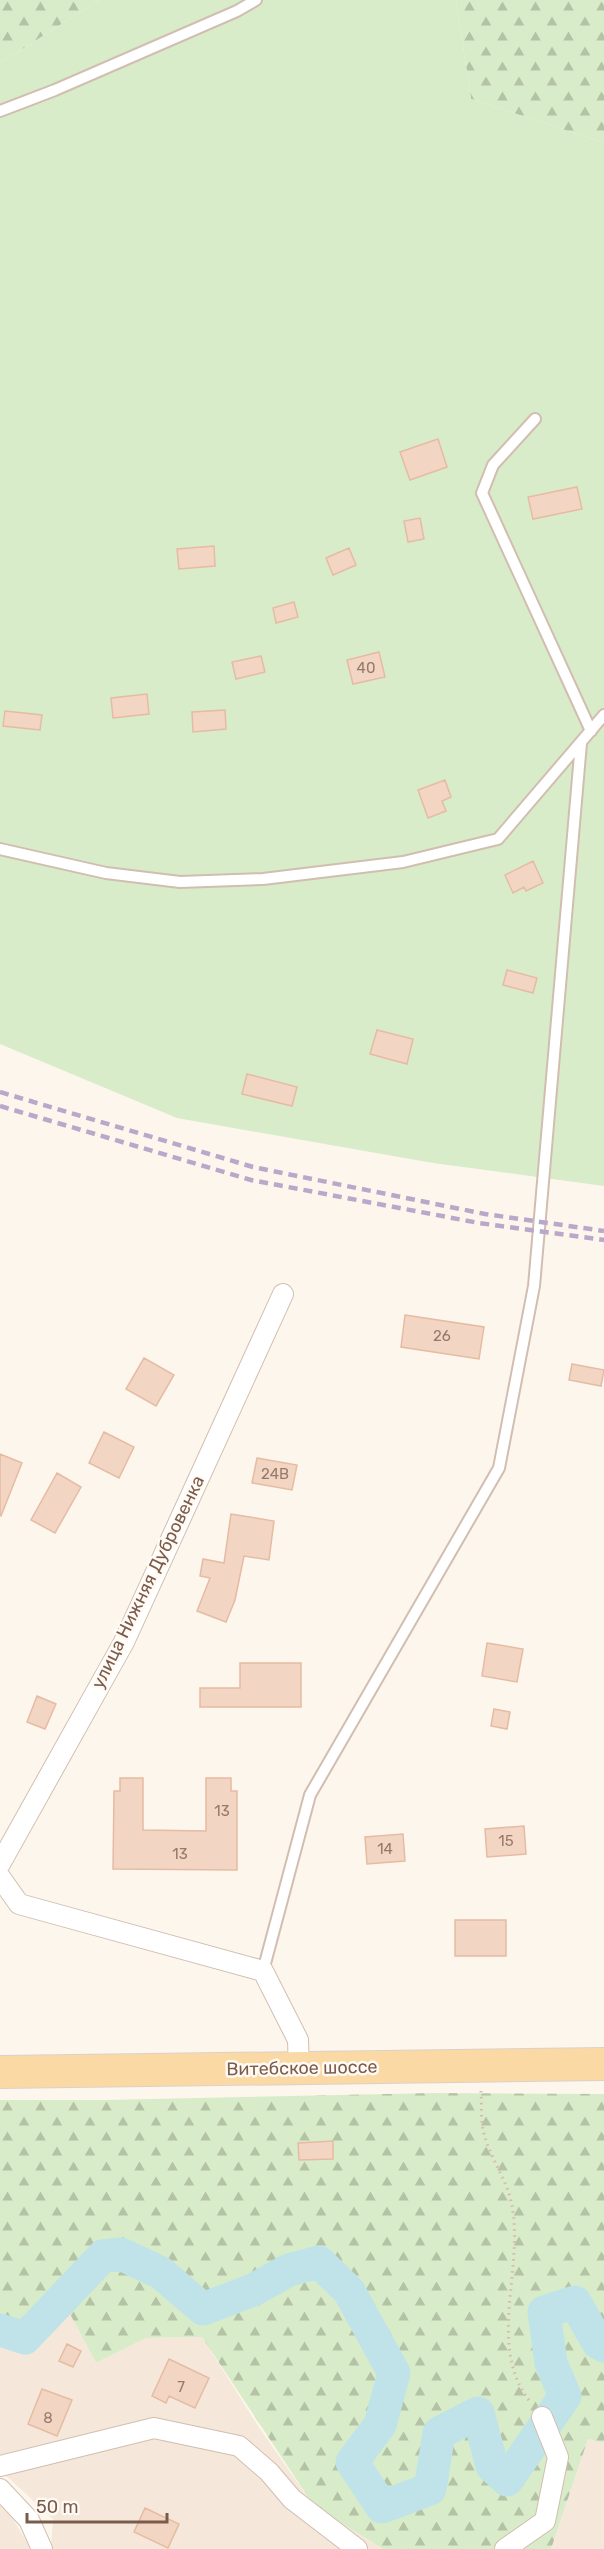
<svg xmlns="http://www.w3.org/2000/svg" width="604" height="2549" font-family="Rubik,sans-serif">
<defs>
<pattern id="forest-firs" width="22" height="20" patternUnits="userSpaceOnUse" patternTransform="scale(1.5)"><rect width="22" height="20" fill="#d8ecc9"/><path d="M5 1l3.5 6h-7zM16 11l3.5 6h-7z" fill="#b4c2a5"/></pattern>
</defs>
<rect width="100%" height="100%" fill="#fdf6ec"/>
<path fill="#f5e8da" d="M70,2314L96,2363L146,2338L202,2337L260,2429L314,2506L383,2549H51L53,2519L0,2470V2339L22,2350Z
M588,2439L604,2443V2549H551Z
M0,2503L8,2511L31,2549H0Z"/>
<path fill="url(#forest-firs)" d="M0,0H99L15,54L0,61Z
M456,0H604V143L471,99Z
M435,2093L604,2094V2443L588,2439L551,2549H383L314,2506L202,2337L146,2338L96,2363L70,2314L22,2350L0,2339V2100H106Z"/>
<path fill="#d8ecc9" d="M99,0H456L471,99L604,143V1186L433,1163L177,1118L0,1044V61L15,54Z"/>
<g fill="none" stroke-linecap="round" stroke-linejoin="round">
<path stroke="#bfe3e8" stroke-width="33" d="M0,2330L25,2338L103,2256L121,2254L161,2273L203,2309L253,2290L289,2270L319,2262L349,2291L394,2373L380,2425L352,2462L382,2507L430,2489L439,2433L478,2413L492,2466L507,2480L565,2396L551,2363L544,2312L575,2302L598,2343L604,2346"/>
</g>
<path fill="#f3d5c3" stroke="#e6bba3" stroke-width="1.5" d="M438,439L447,467L410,480L400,452Z
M577,487L582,509L533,519L528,497Z
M420,518L424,539L408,542L404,521Z
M214,546L215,566L179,569L177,549Z
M349,548L356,565L333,575L326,558Z
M294,602L298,617L276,623L273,608Z
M379,652L385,677L353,684L347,660Z
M261,656L265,672L236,679L232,662Z
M147,694L149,714L113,718L111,698Z
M225,710L226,729L193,732L192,712Z
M5,711L42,715L40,730L3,726Z
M445,780L451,797L442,801L446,811L428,818L418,790Z
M533,861L543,883L526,891L524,887L513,893L505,875Z
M507,970L537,978L533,993L503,985Z
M377,1030L413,1039L407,1064L370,1054Z
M247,1074L297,1087L292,1106L242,1094Z
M405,1315L484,1327L479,1359L401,1347Z
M144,1358L174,1375L156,1406L126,1389Z
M572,1364L604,1370L601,1386L569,1380Z
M104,1432L134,1447L119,1478L89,1463Z
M0,1454L22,1463L1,1516L0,1515Z
M257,1458L297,1465L292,1490L252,1483Z
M57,1473L81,1487L55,1533L31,1520Z
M231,1514L274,1521L269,1560L244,1556L235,1600L226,1622L197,1611L210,1578L200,1576L203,1559L224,1563Z
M487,1643L523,1649L517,1682L482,1676Z
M240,1663H301V1707H200V1688H240Z
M37,1696L56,1704L45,1729L27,1722Z
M494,1709L510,1712L507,1729L491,1726Z
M120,1778H143V1830L206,1831V1778H231V1791H237V1870L113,1869L114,1791H120Z
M524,1826L526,1854L487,1857L485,1829Z
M403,1834L405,1861L367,1864L365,1837Z
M455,1920H506V1956H455Z
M333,2141V2159L299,2160L298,2143Z
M67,2344L81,2351L73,2367L59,2361Z
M169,2359L209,2378L195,2408L169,2396L166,2403L152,2396Z
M42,2389L72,2400L57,2436L28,2424Z
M145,2508L179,2524L168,2548L134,2532Z"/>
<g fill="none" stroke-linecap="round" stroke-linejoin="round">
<defs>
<path id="service" d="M0,111L55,90L237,11L256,0
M535,419L493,465L482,493L591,731
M0,849L106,873L180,882L263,879L403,862L498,839L604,715
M263,1971L310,1795L499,1468L534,1286L581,743"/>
<path id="minor" d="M0,1864L124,1642L283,1294
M0,1877L19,1904L263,1971L298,2040L299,2069
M0,2466L154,2428L239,2446L269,2472L292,2499L357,2549
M0,2489L29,2520L42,2549
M505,2549L545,2521L558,2457L542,2417"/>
<path id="primary" d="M0,2072L604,2064"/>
</defs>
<use href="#service" stroke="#d1beb0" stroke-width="14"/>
<use href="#minor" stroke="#d1beb0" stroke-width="22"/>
<use href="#primary" stroke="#dad1cd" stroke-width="34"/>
<path stroke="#d9b8a5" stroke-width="3" stroke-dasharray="1.5 4.5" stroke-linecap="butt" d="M481,2091C482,2106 480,2123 485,2137C491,2159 506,2179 511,2201C526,2267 485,2346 531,2403"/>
<use href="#service" stroke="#fff" stroke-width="10"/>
<use href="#minor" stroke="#fff" stroke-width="20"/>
<use href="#primary" stroke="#fbd9a5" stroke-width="32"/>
<path stroke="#b9a8c9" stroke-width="4.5" stroke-dasharray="9 6" stroke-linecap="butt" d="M0,1092L253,1167L485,1214L604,1231
M0,1106L251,1180L479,1223L604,1240"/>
</g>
<g text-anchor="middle" stroke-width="5" stroke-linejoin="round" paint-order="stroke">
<g font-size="15" fill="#987a6a">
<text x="366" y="673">40</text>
<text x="442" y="1341">26</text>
<text x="275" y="1479">24В</text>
<text x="222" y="1816">13</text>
<text x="506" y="1846">15</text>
<text x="385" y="1854">14</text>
<text x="180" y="1859">13</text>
<text x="181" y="2392">7</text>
<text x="48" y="2423">8</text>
</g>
<g font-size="18" fill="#7a5c4d" stroke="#fffaf3">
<text transform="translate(148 1582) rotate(-64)" y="6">улица Нижняя Дубровенка</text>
<text transform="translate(302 2068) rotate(-1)" y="6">Витебское шоссе</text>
</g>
</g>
<path d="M27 2513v9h140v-9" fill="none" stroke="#7a5c4d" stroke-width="3"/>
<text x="36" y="2513" font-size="18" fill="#7a5c4d" stroke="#fffaf3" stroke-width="4.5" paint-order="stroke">50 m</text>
</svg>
